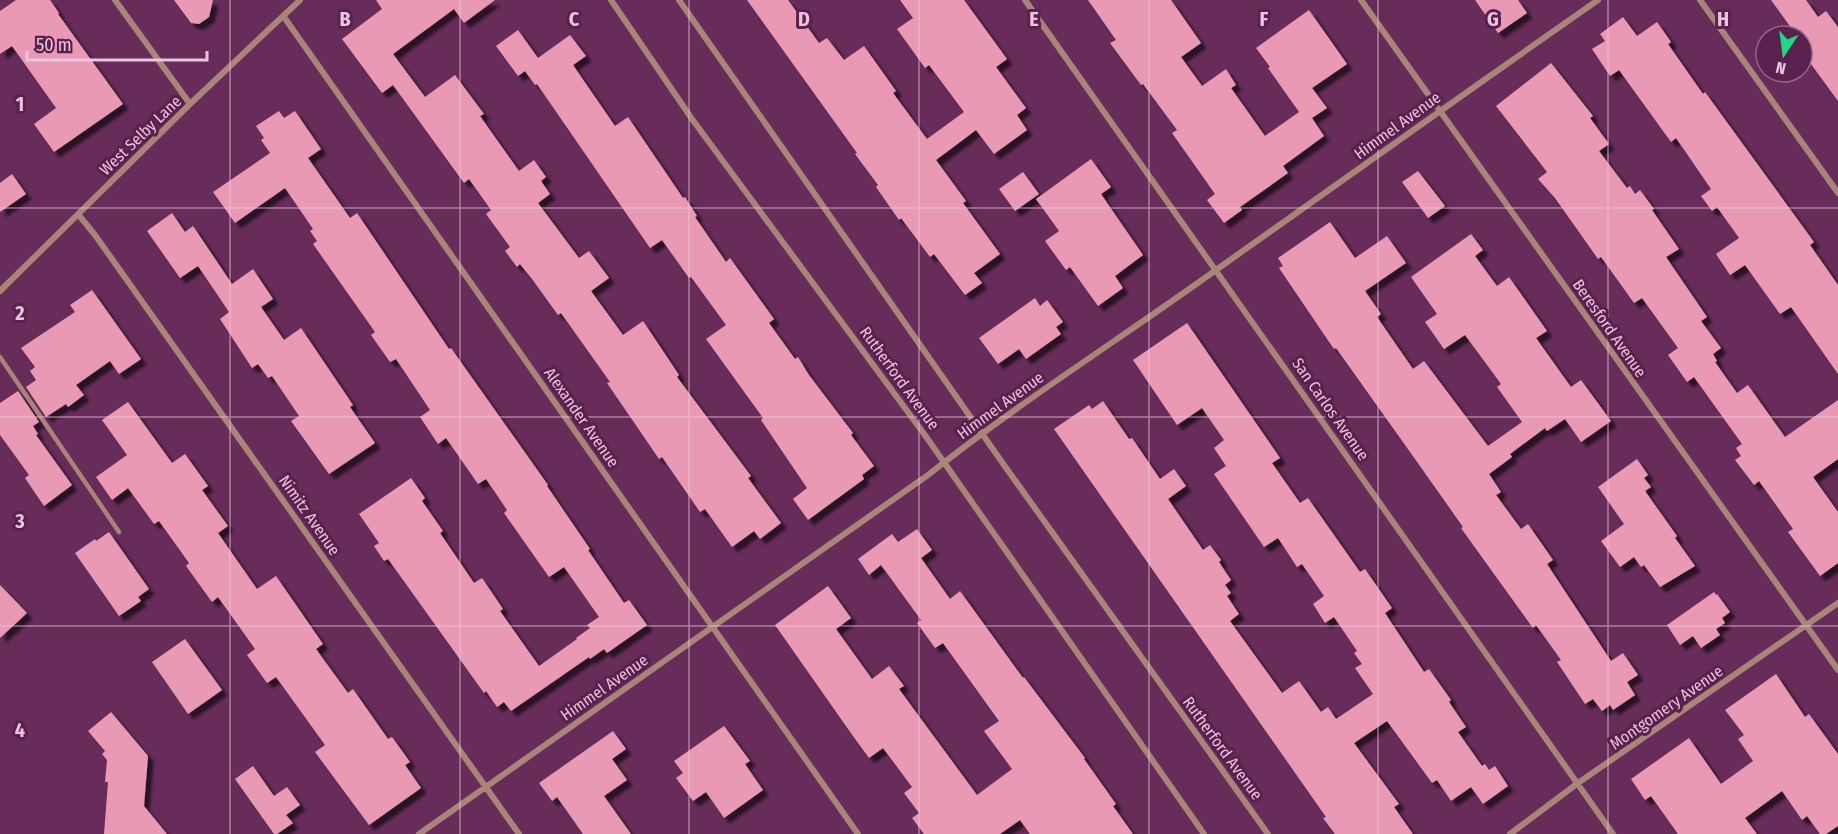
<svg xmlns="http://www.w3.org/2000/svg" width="1838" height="834" font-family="'Fira Sans Condensed',sans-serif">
<defs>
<filter id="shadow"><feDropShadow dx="5.5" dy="5.5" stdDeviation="1.5" flood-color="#0009"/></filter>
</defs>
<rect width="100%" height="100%" fill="#672c59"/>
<path fill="#ea99b5" filter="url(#shadow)" d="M16,0H50L59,13L58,14L123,104L54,152L34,124L56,108L12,46L0,54V11Z
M174,0H213L209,17L199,24L191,23Z
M376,0H495L464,23L454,9L393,54L425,97L455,75L484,114L480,116L519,171L534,160L546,177L541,181L550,194L538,203L579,258L589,251L609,278L591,291L623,335L643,321L679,375L677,377L751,476L748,478L781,523L760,539L754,531L732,547L705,509L700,512L662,457L659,459L607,383L610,382L561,313L558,315L532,279L520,264L517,267L505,251L510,247L486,214L491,210L469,179L464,183L393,85L382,93L342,39L382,9Z
M747,0H788L819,43L827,38L844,60L864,46L896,91L893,93L927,139L964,112L929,65L925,68L897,29L913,18L900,0H964L1007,59L996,67L1026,108L1017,115L1027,130L994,154L976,130L936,160L966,201L963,203L1000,254L974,273L982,283L965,295L934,254L930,257L901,218L899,220L876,187L878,185L855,154L857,153Z
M1088,0H1171L1201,43L1181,57L1202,86L1226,69L1236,85L1231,88L1265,136L1299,112L1268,68L1270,67L1256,48L1309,10L1347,64L1312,88L1327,108L1312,118L1324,136L1283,166L1288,173L1240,207L1242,210L1224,223L1207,200L1215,194L1172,133L1177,130L1143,84L1141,85L1110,43L1116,40Z
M1475,0H1518L1527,13L1498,33Z
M1771,0H1806L1818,17L1826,11L1838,27V101L1808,60L1812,57L1802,43V36H1797Z
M1623,17L1637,36L1657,22L1671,42L1668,44L1703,94L1705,92L1814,242L1810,245L1838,285V374L1791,307L1780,314L1745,265L1730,275L1716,254L1739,238L1717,207L1712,211L1701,196L1711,189L1676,138L1671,142L1619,70L1610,76L1592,49L1605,41L1600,34Z
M518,30L538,58L570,35L586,56L573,65L615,126L628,117L683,198L685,197L697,216L695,217L726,262L730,258L774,319L769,323L795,359L798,357L809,375L853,433L851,435L874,466L862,475L864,479L808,520L793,499L807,488L761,420L763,418L706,339L726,325L691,277L689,278L662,240L650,248L537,84L535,85L525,71L518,76L496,46Z
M1551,63L1593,116L1590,118L1609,144L1599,151L1627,188L1630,186L1635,194L1640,190L1654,209L1652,210L1679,249L1666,257L1707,317L1701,321L1721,348L1713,354L1717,361L1715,362L1737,393L1748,385L1785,437L1838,400V459L1813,477L1838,512V563L1820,576L1788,532L1793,529L1759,481L1754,485L1735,460L1741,456L1736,448L1742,444L1694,377L1687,382L1668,355L1678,348L1642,298L1634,303L1601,257L1598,259L1555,198L1538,179L1547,172L1496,106Z
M279,111L284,118L295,111L321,149L308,158L350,218L357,213L449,349L451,348L548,485L547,486L590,549L588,550L624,603L629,600L647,625L607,653L604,649L590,659L589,657L511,711L504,702L497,707L486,691L484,693L388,559L384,561L374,546L379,543L359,514L411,478L425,498L422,501L443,531L440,533L474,583L482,578L503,609L500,611L539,666L577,639L576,638L590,628L587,625L599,617L564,567L549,577L504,513L507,510L486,479L478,484L446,438L438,444L420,417L430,410L396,359L390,362L371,335L375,332L313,244L317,241L310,231L313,229L285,188L235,223L213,192L270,153L261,140L264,138L256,126Z
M1091,159L1111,187L1101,194L1143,255L1115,276L1123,288L1098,306L1070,267L1066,270L1045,241L1059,231L1036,199Z
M1418,171L1445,206L1428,218L1402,182Z
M1023,172L1039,194L1015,211L999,189Z
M12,174L26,194L0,212V183Z
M172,213L185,232L193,226L232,284L253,269L273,299L261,307L284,340L301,328L353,405L350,407L375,443L329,474L291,421L299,416L272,376L268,378L258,364L252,368L220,319L229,312L198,266L180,278L147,231Z
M1330,222L1355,258L1387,236L1406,263L1365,291L1381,314L1377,317L1413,369L1424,361L1488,446L1522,422L1497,387L1501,384L1465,335L1444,349L1425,322L1437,314L1411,277L1471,234L1483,250L1475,256L1497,286L1509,277L1547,331L1536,338L1571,387L1581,380L1611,421L1581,442L1565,419L1547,431L1545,428L1510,454L1512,457L1489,474L1501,492L1496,495L1521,529L1528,524L1553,560L1547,564L1611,661L1623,653L1638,675L1627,682L1635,695L1613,710L1610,705L1602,711L1593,699L1585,704L1557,662L1561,660L1536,625L1533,628L1476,549L1461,528L1463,527L1415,459L1336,348L1334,349L1321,330L1279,268L1283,266L1278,258Z
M92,290L141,359L119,374L110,361L76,385L84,395L68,407L66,404L46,417L26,387L36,380L30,371L35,367L21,348L75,312L70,305Z
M1035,298L1040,306L1047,300L1063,322L1056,327L1061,334L1026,359L1019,349L998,364L979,338Z
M1187,323L1280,458L1272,463L1300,503L1308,498L1360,572L1365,569L1392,608L1385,613L1424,672L1429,669L1451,700L1449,702L1466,727L1458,732L1482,766L1485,764L1489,770L1495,766L1508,786L1483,804L1471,787L1451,801L1437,780L1432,783L1387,721L1354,743L1399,804L1394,807L1413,834H1335L1323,818L1326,817L1054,429L1089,405L1092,409L1103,401L1129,439L1132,438L1160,479L1174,469L1186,486L1168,499L1203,550L1210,545L1221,560L1219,562L1231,580L1225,585L1231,593L1227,596L1239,614L1230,621L1282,693L1299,681L1321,712L1328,707L1336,719L1373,694L1355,668L1362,664L1354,653L1357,651L1334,617L1325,623L1313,604L1324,596L1302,564L1297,567L1278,538L1264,547L1214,474L1226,466L1214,448L1224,440L1202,408L1177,425L1133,360Z
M18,391L39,422L33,426L38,434L36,435L72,485L44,506L25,478L29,475L0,435V403Z
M128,402L172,463L185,454L208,486L202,490L228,526L218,533L257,589L276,576L323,644L316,649L348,693L353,689L388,739L392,737L410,762L405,765L421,788L369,825L315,752L325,745L276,677L267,683L247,655L255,649L218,597L212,602L186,566L189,563L159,521L154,524L128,488L112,500L96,477L127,455L102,420Z
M1637,459L1648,475L1644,478L1651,487L1645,491L1677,536L1675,538L1695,566L1660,587L1644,565L1641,567L1634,557L1620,567L1601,541L1624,524L1598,487Z
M917,529L932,550L921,558L950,599L960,591L1023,678L1024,677L1085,758L1084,759L1116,804L1113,806L1133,834H1030L1020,820L1000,834H924L912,818L919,813L904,793L912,787L883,748L869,758L853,736L775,625L828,586L851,618L836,629L872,679L889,666L904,686L899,689L977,795L1012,769L984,731L999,721L943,643L935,648L917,623L921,620L881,565L869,575L858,559L892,534L898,542Z
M109,532L149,589L138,597L141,601L119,616L75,553L95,539L96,541Z
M0,585L27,613L0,638Z
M1714,592L1716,595L1717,594L1730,612L1722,618L1725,623L1716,629L1720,635L1701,648L1693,636L1680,645L1667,625Z
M185,639L222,690L188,714L152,662Z
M1776,674L1805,717L1809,714L1838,754V826L1826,834H1820L1807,816L1802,820L1782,791L1745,818L1757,834H1678L1651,796L1645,800L1631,779L1689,738L1721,784L1753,761L1738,739L1744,735L1725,710Z
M111,712L148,756L144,806L167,834H104L108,782H105L107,760L102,754L105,751L88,731Z
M724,726L750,761L745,764L763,790L724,818L706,792L693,801L676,778L683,773L674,761Z
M613,731L626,749L612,759L627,780L604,796L631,834H583L557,797L552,801L539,783Z
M253,766L274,796L287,787L300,805L286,815L293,823L277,834H274L235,779Z"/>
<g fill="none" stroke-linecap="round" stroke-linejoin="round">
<path stroke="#a88479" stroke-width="4.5" d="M0,357L119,532"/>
<path stroke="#a88479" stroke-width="6" d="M115,0L190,104
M611,0L692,119L927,438L1204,834
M679,0L1004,465L1268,834
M1025,0L1613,834
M1361,0L1838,670
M1700,0L1838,193
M284,17L858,834
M78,214L95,235L519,834
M0,291L190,104L300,0
M419,834L928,475C1020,402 1120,339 1216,270C1344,180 1470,89 1598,0
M1510,834L1578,783L1838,603"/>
</g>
<path fill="none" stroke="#e9c5de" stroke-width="1.5" stroke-opacity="0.55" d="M230,0V834M460,0V834M689,0V834M919,0V834M1149,0V834M1378,0V834M1608,0V834M0,208H1838M0,417H1838M0,626H1838"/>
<g text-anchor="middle" stroke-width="6" stroke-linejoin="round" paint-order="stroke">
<g font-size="16" fill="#e9c5de" stroke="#5b214e">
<text transform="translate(1397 125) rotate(-36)" y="6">Himmel Avenue</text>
<text transform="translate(140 135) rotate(-44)" y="6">West Selby Lane</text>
<text transform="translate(1610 328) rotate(55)" y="6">Beresford Avenue</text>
<text transform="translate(900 378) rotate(54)" y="6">Rutherford Avenue</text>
<text transform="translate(1000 405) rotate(-36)" y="6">Himmel Avenue</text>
<text transform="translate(1331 409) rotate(55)" y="6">San Carlos Avenue</text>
<text transform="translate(582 417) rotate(55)" y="6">Alexander Avenue</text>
<text transform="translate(310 515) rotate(55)" y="6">Nimitz Avenue</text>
<text transform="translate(604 687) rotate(-35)" y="6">Himmel Avenue</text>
<text transform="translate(1666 707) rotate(-35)" y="6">Montgomery Avenue</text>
<text transform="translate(1223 748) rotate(54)" y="6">Rutherford Avenue</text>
</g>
</g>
<g font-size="20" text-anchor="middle" font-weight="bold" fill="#e9c5de" stroke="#5b214e" stroke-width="6" stroke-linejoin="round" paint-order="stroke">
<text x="345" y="26">B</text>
<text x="574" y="26">C</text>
<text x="804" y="26">D</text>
<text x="1034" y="26">E</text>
<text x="1264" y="26">F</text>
<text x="1493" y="26">G</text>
<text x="1723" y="26">H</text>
<text x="20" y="111">1</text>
<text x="20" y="320">2</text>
<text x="20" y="528">3</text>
<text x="20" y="737">4</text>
</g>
<g transform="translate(1784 54) rotate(193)"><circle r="28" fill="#5b214e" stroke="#946388" stroke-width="1.5"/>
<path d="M0-4.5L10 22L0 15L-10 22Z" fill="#1dd988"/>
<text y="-9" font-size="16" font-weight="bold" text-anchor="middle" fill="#e9c5de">N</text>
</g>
<path d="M27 51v9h180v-9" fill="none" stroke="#e9c5de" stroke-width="3"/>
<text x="36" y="51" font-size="18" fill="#e9c5de" stroke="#5b214e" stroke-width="4.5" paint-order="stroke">50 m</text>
</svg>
